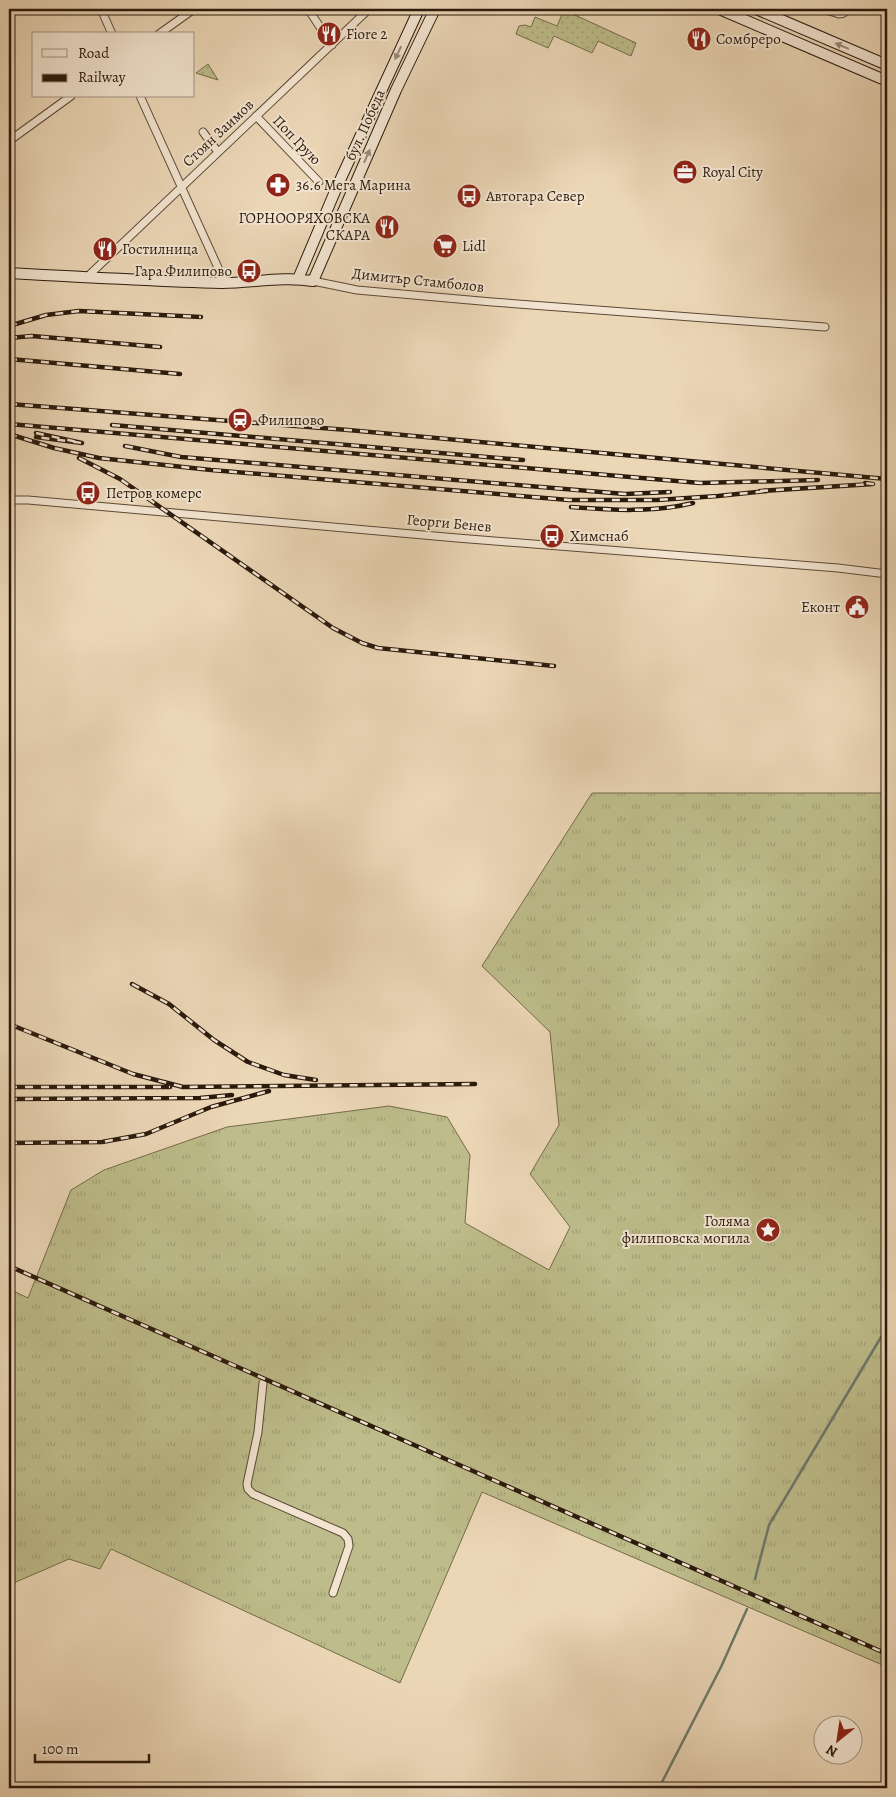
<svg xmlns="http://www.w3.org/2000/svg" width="896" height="1797" font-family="Alegreya,serif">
<defs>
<pattern id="grass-tufts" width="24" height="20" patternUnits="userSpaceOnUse" patternTransform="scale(1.25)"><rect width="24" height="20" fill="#bdbc8a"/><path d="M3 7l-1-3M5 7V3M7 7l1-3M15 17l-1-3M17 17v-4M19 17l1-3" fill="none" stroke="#a3a176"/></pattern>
<pattern id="park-dots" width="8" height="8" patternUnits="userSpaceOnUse" patternTransform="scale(1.25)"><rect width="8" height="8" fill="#bdbc8a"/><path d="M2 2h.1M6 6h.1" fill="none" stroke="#a3a176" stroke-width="1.8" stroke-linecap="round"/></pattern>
</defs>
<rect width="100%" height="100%" fill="#ebd6b6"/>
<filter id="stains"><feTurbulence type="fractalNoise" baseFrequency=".004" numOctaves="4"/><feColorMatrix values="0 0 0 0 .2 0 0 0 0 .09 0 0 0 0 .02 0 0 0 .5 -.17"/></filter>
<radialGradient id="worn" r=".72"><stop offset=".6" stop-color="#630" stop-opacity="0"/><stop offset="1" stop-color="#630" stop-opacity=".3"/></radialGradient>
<path fill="url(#grass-tufts)" stroke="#746b4b" d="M592,793H887V1667L482,1492L400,1683L111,1549L100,1569L69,1559L9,1585V1289L28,1298L71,1190L104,1170L227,1127L389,1106L447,1117L470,1155L465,1223L549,1270L570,1227L530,1174L559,1125L550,1032L482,966Z"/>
<path fill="url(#park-dots)" stroke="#746b4b" d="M564,10L636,43L631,56L598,41L592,53L554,36L548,48L516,34L519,26L525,25L531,27L535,17L557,26Z
M208,64L218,80L196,73Z"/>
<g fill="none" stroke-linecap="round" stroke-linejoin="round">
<path stroke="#6c796c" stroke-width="2.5" d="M755,1579L769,1525L887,1327
M659,1788L721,1667L747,1609"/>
<defs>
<path id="minor" d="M101,9L112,34
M308,9L332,45
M823,9L839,14L844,13L845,9
M159,34L194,9
M140,96L225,283
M256,116L319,182
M203,132L218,152
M9,141L71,96
M86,278L369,9
M313,281L357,290L492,302L825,327
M9,500H28L457,538L838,568L887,574
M263,1383L258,1432L247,1484L248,1489L253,1494L343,1533L348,1539L349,1546L333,1593"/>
<path id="secondary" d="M719,9L887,81
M756,9L887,65
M9,273C80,277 151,281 222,283C252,283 283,276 313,281L396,90L435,9
M298,279L336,189L419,9"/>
</defs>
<use href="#minor" stroke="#5b4936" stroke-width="9"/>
<use href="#secondary" stroke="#2b1a0c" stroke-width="12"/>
<use href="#minor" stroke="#f2e4d0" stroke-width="7"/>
<use href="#secondary" stroke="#f2e4d0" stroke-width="10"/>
<defs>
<path id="rail" d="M9,326L46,315L79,311L201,317
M9,338L32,336L160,347
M9,359L180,374
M9,404L348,430L887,479
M9,424L700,483L818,480
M112,425L523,460
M36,433L82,443L36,437
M9,434L54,448L99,458L211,470L569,500H657L718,496L767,491
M125,446L181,457L625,494L670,492
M79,458L120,479L333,628L362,643L378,648L554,666
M760,491L873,484L865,483
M571,507C612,510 652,513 693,503
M132,984L169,1004L214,1040L248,1062L284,1075L316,1080
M9,1024L133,1074L183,1087L475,1084
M9,1087H170
M9,1099L200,1098L232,1095
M9,1143L102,1142L146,1134L211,1107L269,1091
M9,1266L887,1654"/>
</defs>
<use href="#rail" stroke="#2b1a0c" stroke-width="4.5"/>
<use href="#rail" stroke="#f2e4d0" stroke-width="2.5" stroke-dasharray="8" stroke-linecap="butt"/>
</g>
<defs><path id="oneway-solid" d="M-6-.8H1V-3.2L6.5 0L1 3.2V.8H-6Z" transform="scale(1.25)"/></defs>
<g fill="#988978">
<use href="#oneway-solid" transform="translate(842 46) rotate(-157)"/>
<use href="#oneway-solid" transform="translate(398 53) rotate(115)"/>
<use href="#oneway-solid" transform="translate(367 156) rotate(-66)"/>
</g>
<defs>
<symbol id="restaurant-disc" viewBox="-11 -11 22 22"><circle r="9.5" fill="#8f2418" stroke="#f2e4d0"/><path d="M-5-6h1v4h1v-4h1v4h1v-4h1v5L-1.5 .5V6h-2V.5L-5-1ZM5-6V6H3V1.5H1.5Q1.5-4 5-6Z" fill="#fff"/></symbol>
<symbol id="office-disc" viewBox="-11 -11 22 22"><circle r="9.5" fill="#8f2418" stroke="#f2e4d0"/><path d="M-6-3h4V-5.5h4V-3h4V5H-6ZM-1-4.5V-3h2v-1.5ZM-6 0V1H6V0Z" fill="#fff"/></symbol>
<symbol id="pharmacy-disc" viewBox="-11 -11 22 22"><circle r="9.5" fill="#8f2418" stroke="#f2e4d0"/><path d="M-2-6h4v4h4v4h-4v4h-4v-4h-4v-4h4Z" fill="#fff"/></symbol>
<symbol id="bus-disc" viewBox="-11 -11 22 22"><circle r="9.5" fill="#8f2418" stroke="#f2e4d0"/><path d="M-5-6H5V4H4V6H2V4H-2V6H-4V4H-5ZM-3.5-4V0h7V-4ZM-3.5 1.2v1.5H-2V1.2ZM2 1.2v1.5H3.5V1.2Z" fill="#fff"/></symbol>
<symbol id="supermarket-disc" viewBox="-11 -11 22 22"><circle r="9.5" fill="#8f2418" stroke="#f2e4d0"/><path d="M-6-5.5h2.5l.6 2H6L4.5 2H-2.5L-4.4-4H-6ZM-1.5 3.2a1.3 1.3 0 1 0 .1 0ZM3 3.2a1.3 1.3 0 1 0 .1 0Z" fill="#fff"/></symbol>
<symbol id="station-disc" viewBox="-11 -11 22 22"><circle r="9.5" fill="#8f2418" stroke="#f2e4d0"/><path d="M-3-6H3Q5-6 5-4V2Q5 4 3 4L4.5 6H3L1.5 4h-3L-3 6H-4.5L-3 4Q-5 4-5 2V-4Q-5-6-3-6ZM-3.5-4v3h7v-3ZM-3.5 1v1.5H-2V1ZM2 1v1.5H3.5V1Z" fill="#fff"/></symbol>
<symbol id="civic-disc" viewBox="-11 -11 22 22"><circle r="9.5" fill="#8f2418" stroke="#f2e4d0"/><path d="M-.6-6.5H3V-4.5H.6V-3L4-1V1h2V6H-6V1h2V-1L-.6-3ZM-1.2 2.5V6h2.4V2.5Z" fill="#fff"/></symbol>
<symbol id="sight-disc" viewBox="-11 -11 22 22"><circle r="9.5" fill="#8f2418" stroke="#f2e4d0"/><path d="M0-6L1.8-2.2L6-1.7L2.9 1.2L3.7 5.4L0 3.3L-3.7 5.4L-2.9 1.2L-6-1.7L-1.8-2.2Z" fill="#fff"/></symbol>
</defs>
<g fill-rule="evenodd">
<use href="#restaurant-disc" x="315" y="20" width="28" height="28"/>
<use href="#restaurant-disc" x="685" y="25" width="28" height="28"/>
<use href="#office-disc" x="671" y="158" width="28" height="28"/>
<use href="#pharmacy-disc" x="264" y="171" width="28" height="28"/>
<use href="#bus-disc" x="455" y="182" width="28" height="28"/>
<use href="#restaurant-disc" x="373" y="213" width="28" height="28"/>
<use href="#supermarket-disc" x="431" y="232" width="28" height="28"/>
<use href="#restaurant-disc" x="91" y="235" width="28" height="28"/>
<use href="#bus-disc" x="235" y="257" width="28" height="28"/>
<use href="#station-disc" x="226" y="406" width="28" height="28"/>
<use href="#bus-disc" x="74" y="479" width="28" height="28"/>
<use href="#bus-disc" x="538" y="522" width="28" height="28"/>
<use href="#civic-disc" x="843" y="593" width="28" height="28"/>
<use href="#sight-disc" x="754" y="1216" width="28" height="28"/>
</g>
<g text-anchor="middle" stroke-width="4" stroke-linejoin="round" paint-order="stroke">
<g font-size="15" fill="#2b1a0c" stroke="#f2e4d0" text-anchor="start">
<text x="346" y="39">Fiore 2</text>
<text x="716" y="44">Сомбреро</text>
<text x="702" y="177">Royal City</text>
<text x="296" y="190">36.6 Мега Марина</text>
<text x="486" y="201">Автогара Север</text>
<text x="370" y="223" text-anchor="end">ГОРНООРЯХОВСКА<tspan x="370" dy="17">СКАРА</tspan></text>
<text x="462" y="251">Lidl</text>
<text x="122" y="254">Гостилница</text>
<text x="232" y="276" text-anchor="end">Гара Филипово</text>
<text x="258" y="425">Филипово</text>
<text x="106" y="498">Петров комерс</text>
<text x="570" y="541">Химснаб</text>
<text x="840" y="612" text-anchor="end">Еконт</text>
<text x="750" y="1226" text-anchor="end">Голяма<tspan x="750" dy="17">филиповска могила</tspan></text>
</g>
<g font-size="15" fill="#2b1a0c" stroke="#f2e4d0">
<text transform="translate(365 125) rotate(-66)" y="5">бул. Победа</text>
<text transform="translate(218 133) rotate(-43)" y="5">Стоян Заимов</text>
<text transform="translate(297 140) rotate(46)" y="5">Поп Грую</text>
<text transform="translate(418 280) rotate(6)" y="5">Димитър Стамболов</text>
<text transform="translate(449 523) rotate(5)" y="5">Георги Бенев</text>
</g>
</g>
<rect width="896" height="1797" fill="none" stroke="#ebd6b6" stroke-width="30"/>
<rect x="10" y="10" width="876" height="1777" fill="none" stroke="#2b1a0c" stroke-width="2.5"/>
<rect x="15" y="15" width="866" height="1767" fill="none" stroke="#2b1a0c"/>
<rect x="32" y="32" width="162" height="65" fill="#f2e4d0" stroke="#a29382"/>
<rect x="42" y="49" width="25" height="8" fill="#f2e4d0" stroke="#a29382"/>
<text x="78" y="58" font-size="15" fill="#2b1a0c">Road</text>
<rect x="42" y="74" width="25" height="8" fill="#2b1a0c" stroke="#a29382"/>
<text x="78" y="82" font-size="15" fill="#2b1a0c">Railway</text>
<g transform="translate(838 1740) rotate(210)"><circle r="24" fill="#f2e4d0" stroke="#a29382"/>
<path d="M0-4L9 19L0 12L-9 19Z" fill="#8f2418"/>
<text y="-8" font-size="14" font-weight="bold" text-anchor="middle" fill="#2b1a0c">N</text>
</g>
<path d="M35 1754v8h114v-8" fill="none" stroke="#2b1a0c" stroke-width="2.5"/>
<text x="42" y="1754" font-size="15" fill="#2b1a0c" stroke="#f2e4d0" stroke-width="4" paint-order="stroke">100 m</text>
<rect width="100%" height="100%" filter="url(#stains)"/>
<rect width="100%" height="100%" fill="url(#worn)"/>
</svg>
